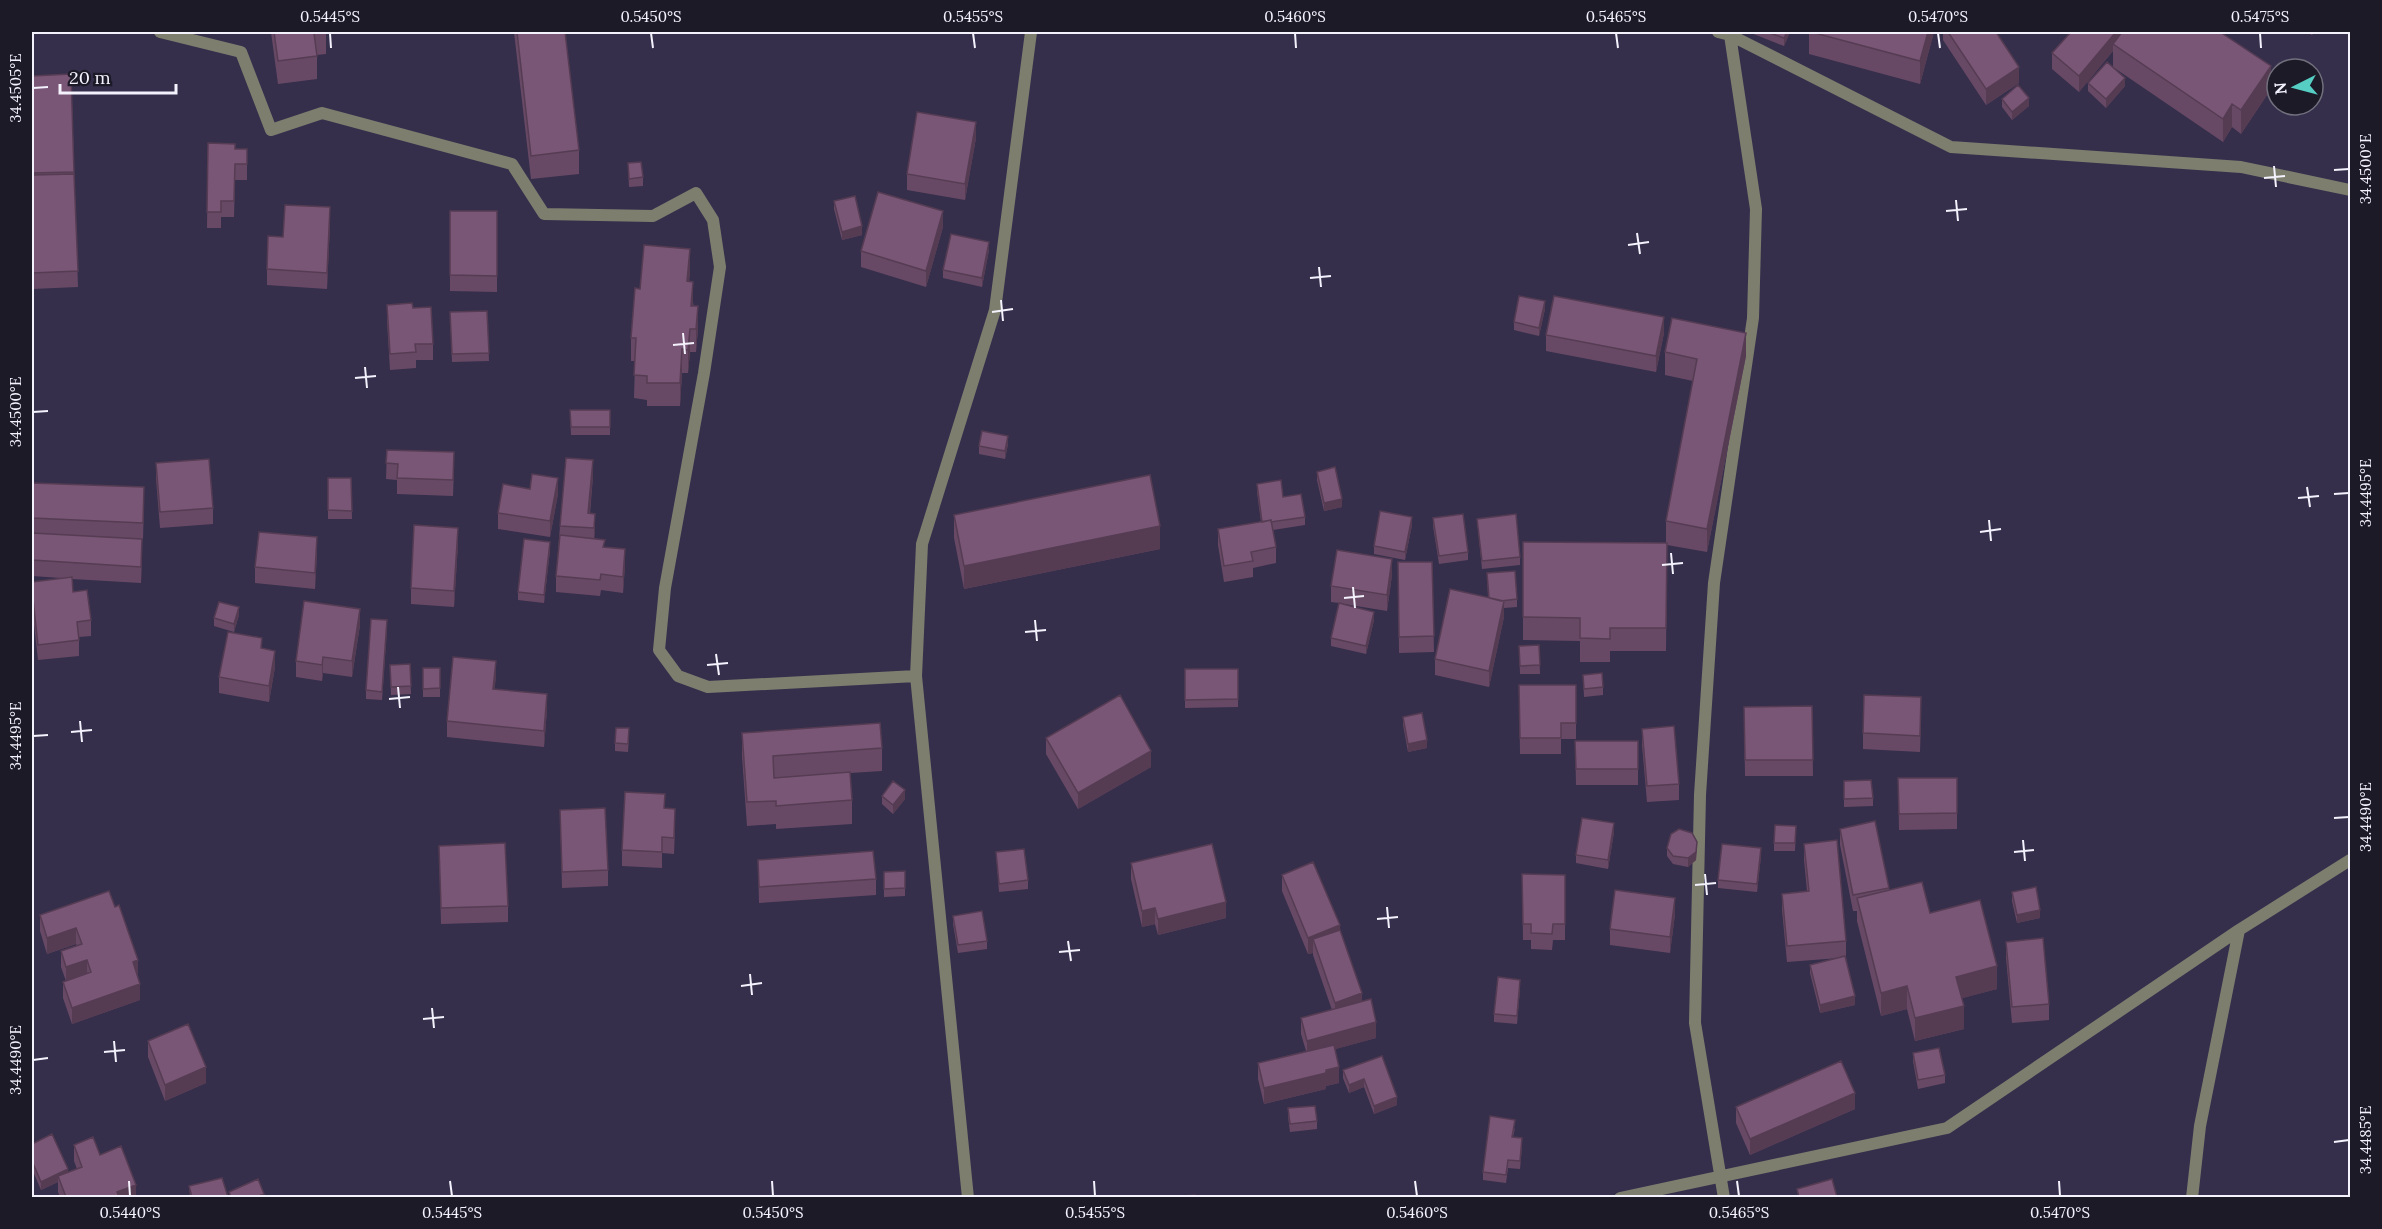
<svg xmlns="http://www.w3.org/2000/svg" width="2382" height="1229" font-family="Lora,serif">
<rect width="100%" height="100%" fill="#352f4c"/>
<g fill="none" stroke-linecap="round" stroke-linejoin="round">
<path stroke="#7d7e6e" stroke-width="12" d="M160,32L241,52L271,130L322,113L512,164L544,214L653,216L696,193L713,220L720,267L704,373L665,588L659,650L678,676L708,687L916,676
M1718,32L1730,35L1951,147L2241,167L2350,190
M968,1198L916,676L922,544L995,310L1031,32
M1620,1198L1947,1128L2239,930L2350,860
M1724,1198L1695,1023L1700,795L1714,583L1753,318L1756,209L1730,35
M2192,1198L2200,1126L2239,930"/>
</g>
<path fill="#684965" d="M271,32H326V54L317,55V79L278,84Z
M514,32H565L579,150V174L531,179Z
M1751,32H1790L1784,46L1751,33Z
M1809,32H1934L1920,84L1809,54Z
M1943,32H1996L2019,83L1986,105L1943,40Z
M2071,32L2271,89L2241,134L2232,127L2223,142L2113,67V51L2079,92L2052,69V53Z
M2306,32H2315L2312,35Z
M71,74L78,287L32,289V76Z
M2088,83L2125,86L2106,108L2088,91Z
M2002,99L2029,106L2012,120L2002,107Z
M976,138L965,200L907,190V174Z
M208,143L235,149H247V180H235L234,217H221V228H207Z
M628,163L643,177V186L629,187Z
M834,201L862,235L842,240L834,209Z
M450,211H497V292L450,291Z
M330,223L327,289L267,285V269L283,237Z
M943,227L926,287L861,267V251Z
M989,250L982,287L943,278V270Z
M690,272L689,281L698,329L696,352H690L688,373H682L680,406H647V400L634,398L635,361H631V338L640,289Z
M387,305L413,308L433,344V360H416V368L390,370L387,321Z
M1545,309L1539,336L1514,330V322Z
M487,311L489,361L452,362L450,312Z
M1664,333L1656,372L1546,351V335Z
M1665,352L1746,356L1707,552L1667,545L1666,651H1610V662H1580V641L1523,640V542L1666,543V521L1693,381L1665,375Z
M570,410H610V435H571Z
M1008,444L1005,459L979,454V446Z
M387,450L454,468L453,496L397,494V480L386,479Z
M156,463L213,508V524L160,528L156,479Z
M1317,472L1342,507L1324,511L1317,480Z
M593,476L590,514L595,530L594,539L625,565L623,593L601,590L600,596L556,592V576L560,526Z
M328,478H351L352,519H328Z
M32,483L144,503L143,539L127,538L142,555L141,583L72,579L73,592L91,620V636L79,637V656L38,660L32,606V582L61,578L32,576Z
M1257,484L1283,497L1305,517V525L1273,530L1276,547V563L1253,568V577L1224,582L1218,545V529L1261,522L1257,492Z
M530,489L558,494L550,537L498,529V513Z
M954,515L1160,549L964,589L954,538Z
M1433,518L1468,552V560L1439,564L1433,526Z
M1477,519L1520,557V565L1482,569Z
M1412,525L1405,560L1374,554V546Z
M458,544L454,607L411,604V588Z
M550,550L544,603L518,600V592Z
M317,553L315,589L255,583V567Z
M1398,562H1432L1434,652L1399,653Z
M1487,573L1517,599V607L1504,608V617L1489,687L1435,675V659L1488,598Z
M1392,575L1387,611L1344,604L1374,620L1366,654L1331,646V638L1339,603L1331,602V586Z
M239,615L234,632L214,626V618Z
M360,625L352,677L323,673L322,681L296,677V661Z
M387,628L382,700L366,699V690Z
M1539,645L1540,674H1520L1519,646Z
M262,649L275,667L269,702L219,693V677Z
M410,664L411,694L391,695L390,665Z
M423,668H440V697H423Z
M1185,669H1238V707L1185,708Z
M1583,675L1603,687V695L1584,697Z
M496,677L494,689L547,710L544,747L447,737V721Z
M1519,685H1576V739H1561V754H1520Z
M1812,706L1813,776H1745L1744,707Z
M1921,713L1920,752L1863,749V733Z
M1403,717L1427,748L1408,752L1403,725Z
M1642,729L1679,784V800L1647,802L1642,745Z
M742,733L882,748V771L850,773L852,800V824L776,829V824L747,826L742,756Z
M629,736L628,752L615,751V743Z
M1046,738L1151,767L1078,809L1046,754Z
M1575,741H1638V785H1576Z
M1898,778H1957V829L1899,830Z
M1844,781L1873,798V806L1844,807Z
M882,796L905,799L893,814L882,804Z
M665,808L675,825L674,854L662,853V868L622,866V850Z
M560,810L608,870V886L562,888Z
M1796,826L1795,851H1774V843Z
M1840,829L1889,888V890L1930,913L1997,989L1962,998L1964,1029L1915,1041L1907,1009L1881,1016L1857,921V911H1853L1840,845Z
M1614,832L1608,869L1576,863V855Z
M1804,844L1846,941V957L1855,1005L1820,1013L1810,973V965L1839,958L1787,962L1782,910V894L1807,891L1804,860Z
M439,846L508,906V922L441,924Z
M1667,848L1697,850L1696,860L1688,867L1673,864L1667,856Z
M996,852L1028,880V889L999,892Z
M1761,856L1757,892L1718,888V880Z
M758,860L876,879V895L759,903Z
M1131,863L1226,918L1158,935L1155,924L1142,927L1131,879Z
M905,871V896L884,897V872Z
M1522,874L1565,875V940H1553L1552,950L1531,949V940H1523Z
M1282,875L1340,930L1362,1002L1376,1038L1335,1049L1339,1083L1326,1086V1089L1264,1104L1258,1079V1063L1306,1051L1301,1034V1018L1332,1010L1313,955V953L1308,954L1282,891Z
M109,891L138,976L140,1000L72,1024L63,998V982L66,981L61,967V951L77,946L76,944L47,954L40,931V915Z
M2012,892L2040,918L2017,923L2012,901Z
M1675,914L1670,953L1610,945V929Z
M953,916L987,941V949L958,953L953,924Z
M2006,942L2049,1004V1020L2012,1023L2006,958Z
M1520,988L1517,1024L1494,1022V1014Z
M148,1041L206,1083L165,1101L148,1057Z
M1913,1053L1945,1075V1083L1918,1089L1913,1061Z
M1382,1056L1397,1105L1374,1114L1364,1087L1349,1093L1343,1078V1070Z
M1736,1107L1855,1109L1750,1155L1736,1123Z
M1288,1108L1317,1121V1129L1290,1132L1288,1117Z
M1515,1128L1513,1137L1522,1146L1520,1169L1508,1168L1506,1183L1483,1180V1172Z
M32,1144L68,1172L77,1169L74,1161V1145L100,1155L136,1197H60L58,1192V1182L41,1190L32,1169Z
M189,1186L228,1197H190Z"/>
<path fill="#553c53" d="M1787,32H1790L1784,46V38Z
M1928,32H1934L1920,84V61Z
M2116,32H2129L2113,44V51L2079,92V76Z
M2271,66V89L2241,134V110Z
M2019,67V83L1986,105V89Z
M2125,78V86L2106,108V99Z
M2029,98V106L2012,120V112Z
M2232,104V127L2223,142V119Z
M976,122V138L965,200V184Z
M330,207V223L327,289V273Z
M943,211V227L926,287V271Z
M862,226V235L842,240V232Z
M989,242V250L982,287V278Z
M690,249V272L687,304V281Z
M693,282V305L691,329V306Z
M1545,301V309L1539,336V328Z
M698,306V329L696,352V329Z
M1664,317V333L1656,372V356Z
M690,329V352L688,373V350Z
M1746,333V356L1707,552V529Z
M682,349V373L680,406V383Z
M1008,436V444L1005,459V451Z
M593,460V476L588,529V513Z
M558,478V494L550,537V521Z
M1342,499V507L1324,511V503Z
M595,514V530L594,544V528Z
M1412,517V525L1405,560V552Z
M1160,526V549L964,589V566Z
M458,528V544L454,607V591Z
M317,537V553L315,589V573Z
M142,539V555L141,583V567Z
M550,542V550L544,603V595Z
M625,549V565L623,593V577Z
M1392,559V575L1387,611V595Z
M1504,601V617L1489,687V671Z
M239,607V615L234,632V624Z
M360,609V625L352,677V661Z
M1374,612V620L1366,654V646Z
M275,651V667L269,702V686Z
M323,657V673L322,681V665Z
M496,661V677L493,705V689Z
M547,694V710L544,747V731Z
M1921,697V713L1920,752V736Z
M1427,740V748L1408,752V744Z
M1151,751V767L1078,809V793Z
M905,790V799L893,814V805Z
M675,809V825L674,854V838Z
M1614,823V832L1608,869V860Z
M1697,842L1696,860L1688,867V858Z
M1761,848V856L1757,892V884Z
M1675,898V914L1670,953V937Z
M1226,902V918L1158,935V919Z
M1155,908V924L1142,927V911Z
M2040,910V918L2017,923V915Z
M1340,925V941L1313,939V953L1308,954V938Z
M76,928V944L47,954V938Z
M87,960V976L66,983V967Z
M138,960V976L133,962Z
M1997,966V989L1956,1000V977Z
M1520,980V988L1517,1024V1016Z
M140,984V1000L72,1024V1008Z
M1907,986V1009L1881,1016V993Z
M1362,993V1009L1335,1019V1003Z
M1855,996V1005L1820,1013V1005Z
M1964,1006V1029L1915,1041V1018Z
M1376,1022V1038L1307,1057V1041Z
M206,1067V1083L165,1101V1085Z
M1339,1067V1083L1326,1086V1089L1264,1104V1088Z
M1364,1079V1087L1349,1093V1085Z
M1855,1093V1109L1750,1155V1139Z
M1397,1097V1105L1374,1114V1106Z
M1522,1138V1146L1520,1169V1161Z
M68,1169V1177L58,1176V1182L41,1190V1182Z
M136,1185V1197H117V1192Z"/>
<path fill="#795576" stroke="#553c53" stroke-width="1.5" d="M274,32H320L314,33L317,56L278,61Z
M517,32H565L579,150L531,156Z
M1767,32H1787L1784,38Z
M1811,32H1928L1920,61Z
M1948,32H1996L2019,67L1986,89Z
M2071,32H2116L2079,76L2052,53Z
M2122,32H2220L2271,66L2241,110L2232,104L2223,119L2113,44Z
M2107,62L2125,78L2106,99L2088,83Z
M71,74L74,172L32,173V76Z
M2018,85L2029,98L2012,112L2002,99Z
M917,112L976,122L965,184L907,174Z
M208,143L235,144V149H247V164H235L234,201H221V212H207Z
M641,162L643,177L629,179L628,163Z
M74,174L78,271L32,273V175Z
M878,192L943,211L926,271L861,251Z
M855,196L862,226L842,232L834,201Z
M285,205L330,207L327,273L267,269L268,236L283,237Z
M450,211H497V276L450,275Z
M951,234L989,242L982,278L943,270Z
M644,245L690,249L687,281L693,282L691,306H698L696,329H690L688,350L682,349L680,383H647V376L634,375L636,338H631L635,288L640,289Z
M1519,296L1545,301L1539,328L1514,322Z
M1554,296L1664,317L1656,356L1546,335Z
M412,303L413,308L431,307L433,344H415L416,352L390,354L387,305Z
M487,311L489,353L452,354L450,312Z
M1672,318L1746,333L1707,529L1666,521L1697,359L1665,352Z
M570,410H610V427H571Z
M982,431L1008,436L1005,451L979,446Z
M387,450L454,452L453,480L397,478L398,464L386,463Z
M566,458L593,460L588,513L595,514L594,528L560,526Z
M209,459L213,508L160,512L156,463Z
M1335,467L1342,499L1324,503L1317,472Z
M532,474L558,478L550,521L498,513L503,484L530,489Z
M1150,475L1160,526L964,566L954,515Z
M328,478H351L352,511L328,510Z
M1281,480L1283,497L1301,494L1305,517L1271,522V520L1262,522L1257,484Z
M32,483L144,487L143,523L32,518Z
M1380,511L1412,517L1405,552L1374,546Z
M1463,514L1468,552L1439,556L1433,518Z
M1516,514L1520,557L1482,561L1477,519Z
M1271,520L1276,547L1251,552L1253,561L1224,566L1218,529Z
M414,525L458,528L454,591L411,588Z
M259,532L317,537L315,573L255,567Z
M32,533L142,539L141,567L32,560Z
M560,535L605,540L603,547L625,549L623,577L601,574L600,580L556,576Z
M524,539L550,542L544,595L518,592Z
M1523,542L1667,543L1666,628H1610V639L1580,638V618L1523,617Z
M1337,550L1392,559L1387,595L1331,586Z
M1398,562H1432L1434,636L1399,637Z
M1515,571L1517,599L1501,601L1489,598L1487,573Z
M72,577L73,592L87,590L91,620L77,622L79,640L38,645L32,590V582Z
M1450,589L1504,601L1489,671L1435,659Z
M304,601L360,609L352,661L323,657L322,665L296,661Z
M219,602L239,607L234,624L214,618Z
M1339,603L1374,612L1366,646L1331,638Z
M371,619L387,620L382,692L366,690Z
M228,632L262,638L261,648L275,651L269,686L219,677Z
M1539,645L1540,665L1520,666L1519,646Z
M453,657L496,661L493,689L547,694L544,731L447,721Z
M410,664L411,686L391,687L390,665Z
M423,668H440V688L423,689Z
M1185,669H1238V699L1185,700Z
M1602,673L1603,687L1584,689L1583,675Z
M1519,685H1576V723H1561V738H1520Z
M1120,695L1151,751L1078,793L1046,738Z
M1864,695L1921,697L1920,736L1863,733Z
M1812,706L1813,760H1745L1744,707Z
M1422,713L1427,740L1408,744L1403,717Z
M880,723L882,748L773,756L774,778L850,772L852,800L776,806V801L747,802L742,733Z
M1674,726L1679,784L1647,786L1642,729Z
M616,728H629L628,744L615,743Z
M1575,741H1638V769H1576Z
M1898,778H1957V813L1899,814Z
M1871,780L1873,798L1844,799V781Z
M893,781L905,790L893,805L882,796Z
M625,792L665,794L664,808L675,809L674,838L662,837V852L622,850Z
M605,808L608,870L562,872L560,810Z
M1582,818L1614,823L1608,860L1576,855Z
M1875,821L1889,888L1853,895L1840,829Z
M1775,825L1796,826L1795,843H1774Z
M1679,829L1692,833L1697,842L1696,852L1688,858L1673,856L1667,848L1671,834Z
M1837,840L1846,941L1787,946L1782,894L1809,891L1804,844Z
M505,843L508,906L441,908L439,846Z
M1212,844L1226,902L1158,919L1155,908L1142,911L1131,863Z
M1722,844L1761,848L1757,884L1718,880Z
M1024,849L1028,880L999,884L996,852Z
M873,851L876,879L759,887L758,860Z
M1313,862L1340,925L1308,938L1282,875Z
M905,871V888L884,889V872Z
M1522,874L1565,875V924H1553L1552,934L1531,933V924H1523Z
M1922,882L1930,913L1980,900L1997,966L1956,977L1964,1006L1915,1018L1907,986L1881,993L1857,898Z
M2036,887L2040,910L2017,915L2012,892Z
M1615,890L1675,898L1670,937L1610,929Z
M109,891L115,907L119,905L138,960L133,962L140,984L72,1008L63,982L91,972L87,960L66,967L61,951L82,944L76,928L47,938L40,915Z
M982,911L987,941L958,945L953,916Z
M1340,930L1362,993L1335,1003L1313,939Z
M2043,938L2049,1004L2012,1007L2006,942Z
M1845,956L1855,996L1820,1005L1810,965Z
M1498,977L1520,980L1517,1016L1494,1014Z
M1371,999L1376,1022L1307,1041L1301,1018Z
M188,1024L206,1067L165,1085L148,1041Z
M1334,1045L1339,1067L1326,1070V1073L1264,1088L1258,1063Z
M1939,1048L1945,1075L1918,1080L1913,1053Z
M1382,1056L1397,1097L1374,1106L1364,1079L1349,1085L1343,1070Z
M1841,1061L1855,1093L1750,1139L1736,1107Z
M1315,1106L1317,1121L1290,1124L1288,1108Z
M1490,1116L1515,1120L1512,1137L1522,1138L1520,1161L1508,1160L1506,1175L1483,1172Z
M52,1134L68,1169L41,1182L32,1161V1144Z
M93,1137L100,1155L121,1146L136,1185L117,1192L119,1197H66L58,1176L82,1167L74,1145Z
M222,1178L228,1197H192L189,1186Z
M258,1179L264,1194L256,1197H231L229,1192Z
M1832,1179L1837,1197H1799L1797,1189Z
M1195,1195L1196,1197H1173Z"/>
<path fill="none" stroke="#f4f2fd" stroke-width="2" d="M330,33L331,48M651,33L653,48M973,33L975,48M1295,33L1296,48M1616,33L1618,48M1938,33L1940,48M2260,33L2261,48M33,88L48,87M2274,166L2276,187M2334,170L2349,169M2264,178L2285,176M1956,200L1958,221M1946,211L1967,209M1637,233L1640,254M1628,245L1649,242M1319,267L1321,287M1310,278L1331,276M1001,300L1003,321M992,312L1013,309M683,333L685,354M673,345L694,343M365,367L367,388M355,378L376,376M33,412L48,411M2307,487L2310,507M2334,494L2349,493M2298,498L2319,496M1989,520L1991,541M1980,532L2001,529M1671,553L1673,574M1662,565L1683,563M1353,587L1355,608M1344,598L1364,596M1035,620L1037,641M1025,632L1046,630M716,654L719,675M707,665L728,663M398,687L400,708M389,699L410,697M80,721L82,742M71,732L92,730M33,736L48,735M2334,818L2349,817M2023,840L2025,861M2014,852L2034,850M1705,874L1707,895M1695,885L1716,883M1387,907L1389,928M1377,919L1398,917M1068,941L1071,961M1059,952L1080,950M750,974L752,995M741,986L762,983M432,1008L434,1028M423,1019L444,1017M114,1041L116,1062M104,1052L125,1050M33,1060L48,1058M2334,1142L2349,1140M129,1181L130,1196M450,1181L452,1196M772,1181L773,1196M1094,1181L1095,1196M1415,1181L1417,1196M1737,1181L1739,1196M2059,1181L2060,1196"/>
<rect width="2382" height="1229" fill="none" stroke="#1c1a27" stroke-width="66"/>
<g transform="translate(2295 87) rotate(264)"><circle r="28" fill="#1c1a27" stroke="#72707d" stroke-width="1.5"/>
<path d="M0-4.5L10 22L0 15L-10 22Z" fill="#56cec3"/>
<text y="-9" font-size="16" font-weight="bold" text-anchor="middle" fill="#f4f2fd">N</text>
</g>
<path d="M60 84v9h116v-9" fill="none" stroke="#f4f2fd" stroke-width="3"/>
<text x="69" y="84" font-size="18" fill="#f4f2fd" stroke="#1c1a27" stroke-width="4.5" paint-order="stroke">20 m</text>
<rect x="33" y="33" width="2316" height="1163" fill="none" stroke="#f4f2fd" stroke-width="2"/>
<g font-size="15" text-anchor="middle" fill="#f4f2fd">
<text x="330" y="22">0.5445°S</text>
<text x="651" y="22">0.5450°S</text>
<text x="973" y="22">0.5455°S</text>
<text x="1295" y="22">0.5460°S</text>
<text x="1616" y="22">0.5465°S</text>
<text x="1938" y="22">0.5470°S</text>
<text x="2260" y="22">0.5475°S</text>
<text transform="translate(16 88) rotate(-90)" y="5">34.4505°E</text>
<text transform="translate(2366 169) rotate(-90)" y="5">34.4500°E</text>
<text transform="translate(16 412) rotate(-90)" y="5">34.4500°E</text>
<text transform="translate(2366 493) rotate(-90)" y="5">34.4495°E</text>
<text transform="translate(16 736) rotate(-90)" y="5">34.4495°E</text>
<text transform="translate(2366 817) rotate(-90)" y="5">34.4490°E</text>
<text transform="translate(16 1060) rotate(-90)" y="5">34.4490°E</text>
<text transform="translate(2366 1140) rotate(-90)" y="5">34.4485°E</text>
<text x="130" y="1218">0.5440°S</text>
<text x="452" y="1218">0.5445°S</text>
<text x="773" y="1218">0.5450°S</text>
<text x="1095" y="1218">0.5455°S</text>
<text x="1417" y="1218">0.5460°S</text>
<text x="1739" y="1218">0.5465°S</text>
<text x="2060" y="1218">0.5470°S</text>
</g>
</svg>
